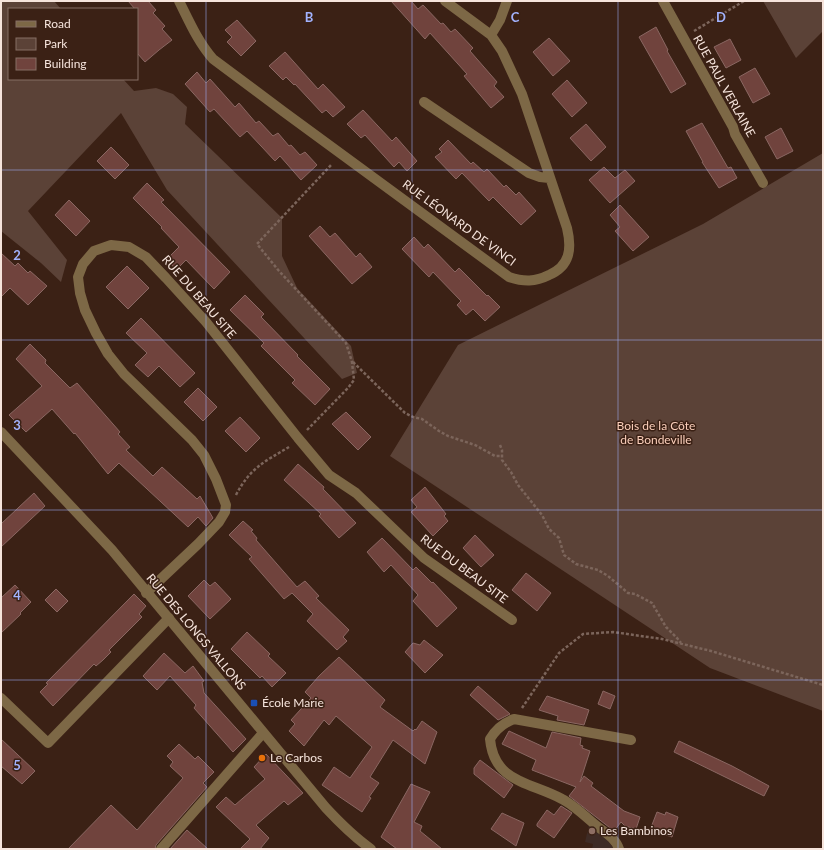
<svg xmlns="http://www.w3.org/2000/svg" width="824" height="850" font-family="Lato,sans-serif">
<rect width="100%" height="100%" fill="#3b2115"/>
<path fill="#3e2b25" d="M589,825L605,837L614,849H592L593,844L585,842Z"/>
<path fill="#5b4237" d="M1,1H54L61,9H9V79H123L134,91L156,88L173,94L187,107L185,124L282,218V256L297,288L351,346L357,373L342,379L167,190L121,113L28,211L67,260L61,282L41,263L1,231Z
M763,1H823V31L796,58Z
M823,153V711L710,668L390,456L458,345L703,224Z"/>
<path fill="#70433d" stroke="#8a6762" d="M128,1H148L156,10L153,13L165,26L162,29L172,40L159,50L145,62L137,53V9H135Z
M391,1H411L418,9L423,5L441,24L443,23L451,32L455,29L473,48L470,51L497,82L494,86L504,97L491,108L464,76L467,74L430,33L425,39Z
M237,20L256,41L241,56L227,42L232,37L225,30Z
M656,27L668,50L667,51L686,84L671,93L639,37Z
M549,38L570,61L553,76L533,52Z
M730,39L741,60L726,68L714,47Z
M285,52L318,89L323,84L345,107L333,117L326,110L322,113L295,84L294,85L286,77L283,80L269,66Z
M755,68L770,94L753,103L739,77Z
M197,72L206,83L210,79L235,107L239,103L256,123L259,121L273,136L278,133L289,146L291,145L300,155L305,152L317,165L301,180L280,156L275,161L247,131L240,137L214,109L210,112L185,84Z
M567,80L587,103L572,117L552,94Z
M363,110L392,141L396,137L417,161L407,171L399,162L394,167L365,135L361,138L347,124Z
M702,123L728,168L731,167L737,178L719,188L702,162H703L686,131Z
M586,124L606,147L591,161L570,138Z
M781,128L793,151L777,159L765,137Z
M448,140L471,164L473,162L484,172L487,169L504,187L506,185L516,195L519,192L536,211L521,225L493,197L489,201L462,173L456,179L435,157L442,152L439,149Z
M111,147L129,165L115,179L97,161Z
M604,167L615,178L625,170L635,181L610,203L589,180Z
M147,183L164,200L161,202L230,272L214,289L186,260L176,270L167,259L179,247L161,228L162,227L133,198Z
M69,200L90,221L76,236L55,215Z
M620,205L649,237L633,251L615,231L620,227L610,215Z
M320,226L330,237L335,233L356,257L360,253L372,267L352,284L309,236Z
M414,237L424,248L428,244L455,272L459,268L487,296L488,295L500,307L485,321L473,309L466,315L457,305L461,301L433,272L429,277L402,249Z
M1,253L15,266L18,263L28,273L30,271L47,286L28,305L10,288L1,297Z
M127,266L149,288L128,309L106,287Z
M245,295L264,314L261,317L298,355L297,356L330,389L315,405L292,383L295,380L261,346L264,343L230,310Z
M141,318L195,373L180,387L159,366L148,377L135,365L147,353L126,333Z
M30,344L46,360L45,363L70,388L77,383L120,432L118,434L130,447L126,450L153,476L162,467L197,499L200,496L213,518L206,526L198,517L188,527L119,463L108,474L75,433L74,434L52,409L26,432L9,415L42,386L16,359Z
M198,388L217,407L203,421L184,402Z
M346,412L371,437L358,450L332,424Z
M240,417L260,438L246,452L225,431Z
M298,464L324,487L323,489L356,523L339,538L319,516L321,514L284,480Z
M425,487L446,514L444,516L448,521L433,536L411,512L417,507L411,500Z
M34,493L45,506L1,547V524Z
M243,521L253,530L251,531L257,538L256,540L297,587L305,581L319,596L316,598L349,630L343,637L347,641L337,650L307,621L313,614L292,593L284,599L249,559L252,557L229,535Z
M475,535L494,555L481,567L463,548Z
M382,538L413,570L416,567L432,583L433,582L457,608L437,627L413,601L418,595L391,565L384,572L367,552Z
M526,573L551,593L537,611L512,590Z
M204,580L210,586L215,582L231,599L210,619L188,596Z
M15,585L31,602L20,613L21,614L1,633V598Z
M56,589L68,601L57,612L45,600Z
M134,594L146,606L139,614L142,617L109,650L111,652L103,660L96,666L94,664L53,706L40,692L48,684L46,683Z
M247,632L270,654L268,656L286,673L272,687L262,676L260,678L231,649Z
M424,640L443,655L425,673L405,652L413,643L420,645Z
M164,653L185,673L193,666L204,681L202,682L204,693L246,739L233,752L194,708L196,705L170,676L157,690L143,676Z
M339,657L385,700L380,707L413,731L415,729L416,730L422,721L437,732L425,764L393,740L370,777L379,783L369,797L371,798L362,812L322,785L334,767L350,778L372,747L336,716L329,725L324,720L304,746L289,731L295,724L291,720L311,698L305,692L319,676Z
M478,686L510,714L498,720L470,695Z
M603,691L615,696L610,709L598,704Z
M547,696L589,710L584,725L557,720L558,716L539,710Z
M509,731L546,748L552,732L581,738L580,745L583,746L582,748L590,751L580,782L584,776L593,783L591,786L624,811L640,817L636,829L625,826L621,822L614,831L569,796L576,787L532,770L536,760L502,744Z
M1,739L35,771L22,784L1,766Z
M679,741L732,766L769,786L764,796L674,752Z
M179,744L195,759L198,756L214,772L203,783L207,787L156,845L155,849H68L111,805L137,830L183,778L170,766L173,762L167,756Z
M266,754L303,793L288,805L284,801L256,825L269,838L260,849H240L250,839L216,807L226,797L235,805L265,779L254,767Z
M480,760L513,785L504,798L474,774V768Z
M411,784L430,792L414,822L422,826L420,831L442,849H397L381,837Z
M561,806L572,813L554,838L537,826V824L547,810L554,815Z
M657,812L665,815L666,812L678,817L672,837L650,830Z
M502,813L524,823L516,846L491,829Z
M187,830L208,849H170Z"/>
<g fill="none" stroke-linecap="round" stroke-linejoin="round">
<path stroke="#7c655b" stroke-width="2.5" stroke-dasharray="3 2" stroke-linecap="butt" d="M694,31L744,1
M353,362L405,413L413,417L422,419L439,431L448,436L475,445L495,456H501
M307,430L348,388L354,380L352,362L346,343L279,271L257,244L332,164
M500,445L502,450V460L511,472L518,485L542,515L549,529L559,538L564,555L576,564L598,570L608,576L628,593L635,594L652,603L666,627L677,638L681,643
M236,495C250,468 264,462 289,447
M522,708L559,653L583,634L613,632L662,639L711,651L823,685"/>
<path stroke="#7d6846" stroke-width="10" d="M179,1C189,21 198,42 213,59L284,112L509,277C524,282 535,282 549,275C570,266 572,249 567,228L522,94L502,51L491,35L445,1
M663,1L733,127L735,134L763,183
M491,35L500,20L507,1
M424,102L529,173L540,177L549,178
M146,593L198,544L219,522L225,512L226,505L216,479L204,455L192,440L124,374L108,354L96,333L85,310L80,293L78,277L83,264L94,251L111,245L129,247L146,257L166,278L206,322L298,438L329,475L356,493L424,558L512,620
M1,698L48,743L169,618
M161,849L263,733
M619,849C616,839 606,833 598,827C588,819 574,805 562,799C531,782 494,783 490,739C496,729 503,723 514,719L631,740"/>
<path stroke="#7d6846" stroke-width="10" d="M1,432L112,550L326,808C340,823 354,837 371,849"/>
</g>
<path fill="none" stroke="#a2b2fd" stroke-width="1" stroke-opacity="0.55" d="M206,1V849M412,1V849M618,1V849M1,170H823M1,340H823M1,510H823M1,680H823"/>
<rect fill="#1a4fb4" stroke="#3b2115" stroke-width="1.5" x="250" y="699" width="8" height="8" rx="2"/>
<circle fill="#e8710a" stroke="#3b2115" stroke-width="1.5" cx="262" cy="758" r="4"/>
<circle fill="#8d6e63" stroke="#3b2115" stroke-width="1.5" cx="592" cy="831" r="4"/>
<g text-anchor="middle" stroke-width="3" stroke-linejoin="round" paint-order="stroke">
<g font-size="12" fill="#f6e4dc" stroke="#3b2115">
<text transform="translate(724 86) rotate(61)" y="4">RUE PAUL VERLAINE</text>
<text transform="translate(459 223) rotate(36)" y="4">RUE LÉONARD DE VINCI</text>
<text transform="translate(199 297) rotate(49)" y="4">RUE DU BEAU SITE</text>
<text transform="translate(464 569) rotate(37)" y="4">RUE DU BEAU SITE</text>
<text transform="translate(196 632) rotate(50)" y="4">RUE DES LONGS VALLONS</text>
</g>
<g font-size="12" fill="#fbcfbb" stroke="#3b2115">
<text x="656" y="430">Bois de la Côte<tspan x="656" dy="14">de Bondeville</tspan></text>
</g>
<g font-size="12" fill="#f6e4dc" stroke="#3b2115" text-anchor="start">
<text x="262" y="707">École Marie</text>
<text x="270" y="762">Le Carbos</text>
<text x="600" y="835">Les Bambinos</text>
</g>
</g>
<g font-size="13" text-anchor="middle" font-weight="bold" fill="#a2b2fd" stroke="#3b2115" stroke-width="3" stroke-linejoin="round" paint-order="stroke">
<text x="309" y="22">B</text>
<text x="515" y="22">C</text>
<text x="721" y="22">D</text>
<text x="17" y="260">2</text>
<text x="17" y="430">3</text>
<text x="17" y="600">4</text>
<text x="17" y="770">5</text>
</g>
<rect width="824" height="850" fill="none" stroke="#f6e4dc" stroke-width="4"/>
<rect x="8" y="8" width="130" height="72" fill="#3b2115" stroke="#866f65"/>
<rect x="16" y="21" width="20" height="6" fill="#7d6846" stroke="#866f65"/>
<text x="44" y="28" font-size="12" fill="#f6e4dc">Road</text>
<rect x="16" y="38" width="20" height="12" fill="#5b4237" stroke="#866f65"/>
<text x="44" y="48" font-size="12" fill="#f6e4dc">Park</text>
<rect x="16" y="58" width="20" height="12" fill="#70433d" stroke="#866f65"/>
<text x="44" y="68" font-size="12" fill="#f6e4dc">Building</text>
</svg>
